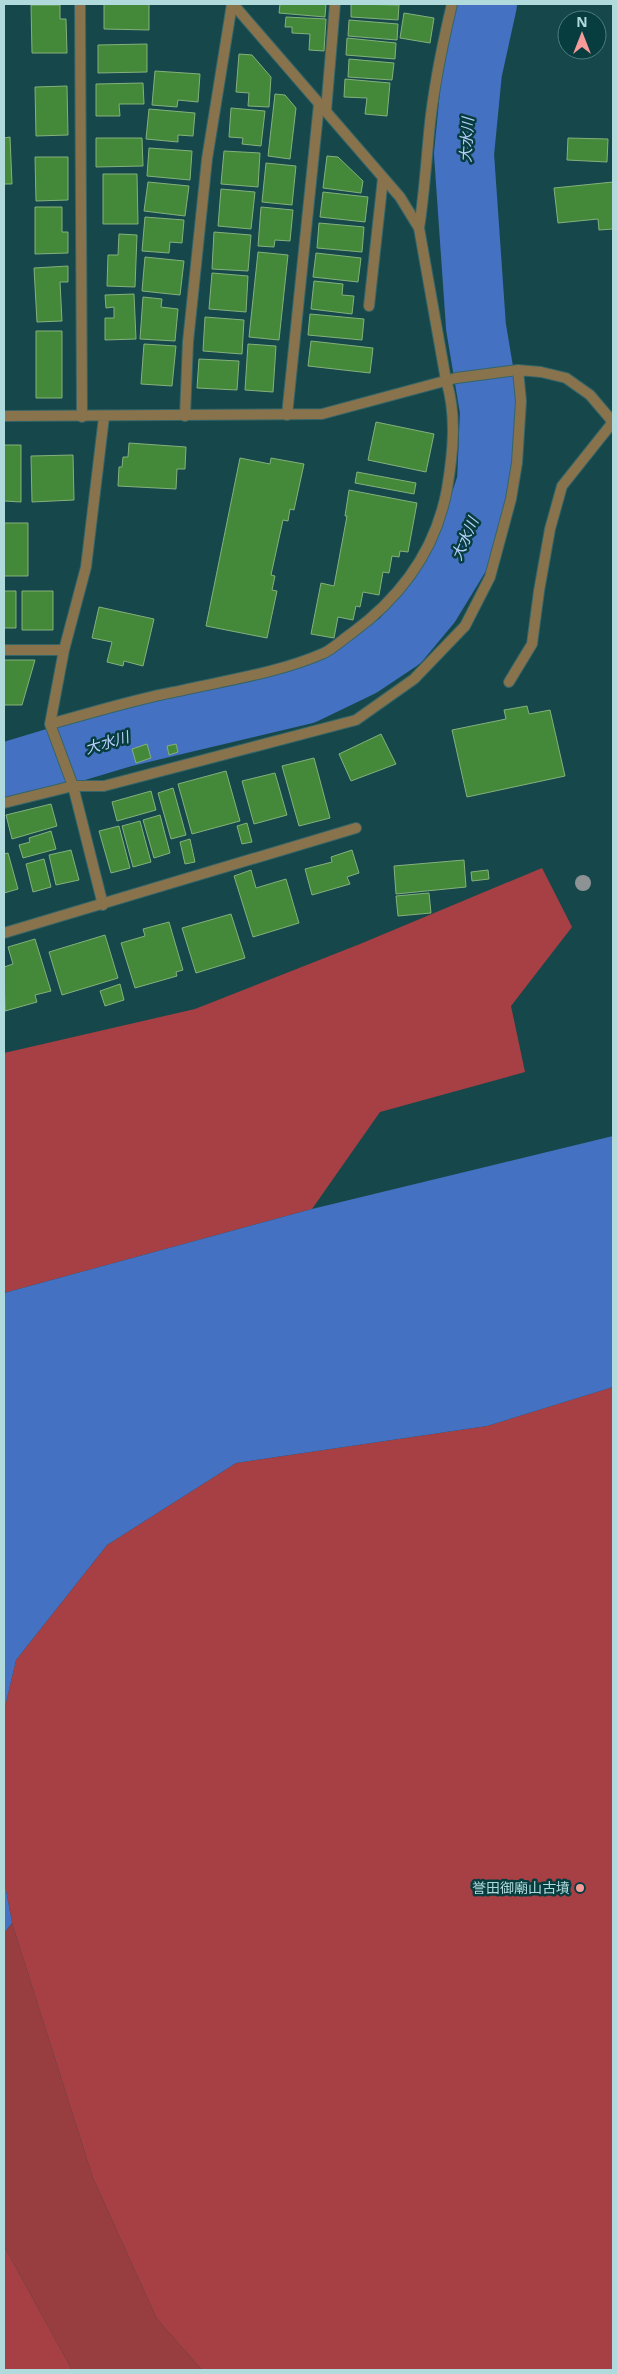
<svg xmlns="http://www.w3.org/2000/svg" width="617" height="2374" font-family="'Open Sans','Noto Sans JP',sans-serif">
<rect width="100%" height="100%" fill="#16484b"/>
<path fill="#983d40" d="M12,1923L93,2178L157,2319L202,2370H72L4,2246V1933Z"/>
<path fill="#a64044" d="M542,868L572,927L511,1006L525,1072L380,1112L312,1209L4,1293V1053L195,1009L360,944Z
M613,1387V2370H202L157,2319L93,2178L12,1923L4,1879V1711L16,1660L107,1545L236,1463L487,1426Z
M4,2246L72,2370H4Z"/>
<path fill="#4471c1" d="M613,1136V1387L487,1426L236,1463L107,1545L16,1660L4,1711V1293L312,1209Z
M4,1879L12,1923L4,1933Z"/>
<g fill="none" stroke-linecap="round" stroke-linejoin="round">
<path stroke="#4471c1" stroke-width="60" d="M4,773L124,737L305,694L361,667L400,641L430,605L466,546L487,482L490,411L476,327L464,154L472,72L487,4"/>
</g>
<path fill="#448939" stroke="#84b07d" d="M104,4H149V30L104,29Z
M280,4H326L325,17L279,13Z
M351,4L399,5L398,20L351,17Z
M31,5H60V19H66L67,53H32Z
M404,13L434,18L430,43L400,38Z
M286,17L326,19L324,51L309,50L310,34L292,33V27H285Z
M349,20L398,24L397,40L348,36Z
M347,38L396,43L395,59L346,55Z
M147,44V72L98,73V45Z
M239,54L252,55L271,77L269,107L248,106L249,93L236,92Z
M349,59L394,63L392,80L348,77Z
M155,71L200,74L198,102L178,100L177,107L152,105Z
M345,79L390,83L387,116L365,114L367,98L344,97Z
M143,83L144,104H119L120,116H96V84Z
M67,86L68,135L36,136L35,87Z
M275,94L285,95L296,108L290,159L268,156Z
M231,108L265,111L261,146L242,144L243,138L229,137Z
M149,109L195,113L193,136L178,135V142L146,139Z
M10,137L12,184H4V138Z
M96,138H142L143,166L96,167Z
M568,138L608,139L607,162L567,160Z
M149,148L192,151L190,180L147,176Z
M224,151L260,153L258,187L221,184Z
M327,156L338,157L363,181L361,193L323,188Z
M35,157H68V200L36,201Z
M266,163L296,166L292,205L262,202Z
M103,174H137L138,224H103Z
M148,182L189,186L185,216L144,211Z
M613,182V229L599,230L598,219L558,223L554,188Z
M221,189L255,192L251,229L218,226Z
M323,192L368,197L365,222L320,217Z
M35,207H62V232H68V253L35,254Z
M261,207L293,210L290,241L275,240L274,247L258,246Z
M145,217L184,220L182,243L170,242L169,253L142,251Z
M319,223L364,227L362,252L317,248Z
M214,232L251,235L248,271L212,269Z
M119,234L137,235L135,287L107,286L108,255H118Z
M258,252L288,255L279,340L249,337Z
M316,253L361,258L358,282L313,277Z
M145,257L184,261L180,295L142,291Z
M68,266V282H60L62,321L37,322L34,268Z
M212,273L248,276L246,312L209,309Z
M314,281L343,284L342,295L354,296L352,314L311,309Z
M134,294L136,339L105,340V318H114V307L106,308L105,295Z
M143,297L162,299L161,307L178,309L175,341L140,339Z
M310,314L364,319L362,340L308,335Z
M205,317L244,320L242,354L203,351Z
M36,331H62V398H36Z
M311,341L373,348L370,373L308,366Z
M144,344L176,346L172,386L141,384Z
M248,344L276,346L273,392L245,390Z
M199,359L239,361L237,390L197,388Z
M376,422L434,434L426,472L368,460Z
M129,443L186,447L185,469H177L176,489L118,486L119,467H122L123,457H128Z
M4,445H21V502L4,501Z
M73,455L74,500L32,502L31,456Z
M240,458L270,464L271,458L304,464L294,510L290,509L288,521L283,520L271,575L275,576L272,590L277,591L267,638L206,626Z
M357,472L416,483L414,494L355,483Z
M349,490L417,503L408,552L400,551L399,557L392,556L389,573L383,572L379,595L363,592L360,607L356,606L353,620L338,617L334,638L311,634L321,583L334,586L347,516H345Z
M4,523H28V576H4Z
M4,591H16V628H4Z
M22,591H53V630H22Z
M99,607L154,619L143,666L124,661L123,666L107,662L112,642L92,638Z
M4,660H35L22,705H4Z
M527,706L529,714L550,710L565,776L467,797L452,730L506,719L504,710Z
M381,734L396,764L351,781L339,754Z
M147,744L151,758L136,763L132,749Z
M176,744L178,752L169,755L167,746Z
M314,758L330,818L299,826L282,766Z
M226,771L240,821L192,834L178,784Z
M275,773L287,815L254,824L242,781Z
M173,788L186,835L171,839L158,793Z
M151,791L156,810L117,821L112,802Z
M51,804L57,826L12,839L6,815Z
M160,815L170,853L154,858L143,820Z
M140,821L151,862L133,867L122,826Z
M247,823L252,842L242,844L237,826Z
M119,826L130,868L111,873L99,831Z
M51,831L56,849L23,858L19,845L30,842L29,838Z
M190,839L195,862L185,864L180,842Z
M71,850L79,880L56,885L49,855Z
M352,850L359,873L347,877L350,884L312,895L305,869L332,862L331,857Z
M8,853L18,889L4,893V854Z
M44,859L51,887L33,892L26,864Z
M464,860L466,887L396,894L394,866Z
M251,870L256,888L286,879L299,923L253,937L234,876Z
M488,870L489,879L472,881L471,872Z
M429,893L431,913L398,916L396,896Z
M231,914L245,958L196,973L182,928Z
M169,922L183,970L176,972L177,976L135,988L121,943L145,936L143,929Z
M105,935L118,978L62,995L49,952Z
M35,939L51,991L35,995L37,1002L5,1011L4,967L13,964L8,947Z
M120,984L124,1000L105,1006L100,991Z"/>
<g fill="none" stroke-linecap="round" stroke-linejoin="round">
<defs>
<path id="service" d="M80,4L82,417
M326,111L335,4
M419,228C424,196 426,165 429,133C433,90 442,46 452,4
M369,306L383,178
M287,415L319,104
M185,416L188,342L207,159L232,4
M509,682L532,644L539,591L550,529L562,486L613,422"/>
<path id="minor" d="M4,416L322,414L456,378L518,370L541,372L566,378L590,395L613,422
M4,650H64
M50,724C91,713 132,700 174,692C222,681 279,673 324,653C334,648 343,639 352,633C401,597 436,549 447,489C453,453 457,415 446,380
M4,803L73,786H104L356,720L414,679L465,626L490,577L511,499L517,463L521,401L518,370
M103,905L73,786L50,724L64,650L86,567L104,417
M4,933L356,828"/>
<path id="tertiary" d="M233,4L400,197L419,228L446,380"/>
</defs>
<use href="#service" stroke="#356568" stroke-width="12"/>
<use href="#minor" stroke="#356568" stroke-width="12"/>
<use href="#tertiary" stroke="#356568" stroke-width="12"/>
<use href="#service" stroke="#89734d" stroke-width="10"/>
<use href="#minor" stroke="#89734d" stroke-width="10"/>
<use href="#tertiary" stroke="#89734d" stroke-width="10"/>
</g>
<circle fill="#8d9394" cx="583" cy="883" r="8"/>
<circle fill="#f59b99" stroke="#083d40" stroke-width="2" cx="580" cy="1888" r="5"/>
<g text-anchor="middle" stroke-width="5" stroke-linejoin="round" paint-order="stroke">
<g font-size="14" fill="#b1dadd" stroke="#083d40" text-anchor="end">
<text x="570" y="1893">誉田御廟山古墳</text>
</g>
<g font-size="15" font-style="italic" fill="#b7d0fa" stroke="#083d40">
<text transform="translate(467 140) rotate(-87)" y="5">大水川</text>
<text transform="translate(465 539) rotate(-66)" y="5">大水川</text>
<text transform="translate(107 743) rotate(-16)" y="5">大水川</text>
</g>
</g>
<rect width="617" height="2374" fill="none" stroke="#b1dadd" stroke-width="10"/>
<g transform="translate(582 35)"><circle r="24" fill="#083d40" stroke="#4c7c7f"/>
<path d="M0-4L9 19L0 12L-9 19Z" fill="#f59b99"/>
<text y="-8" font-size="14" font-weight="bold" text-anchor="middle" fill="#b1dadd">N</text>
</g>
</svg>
